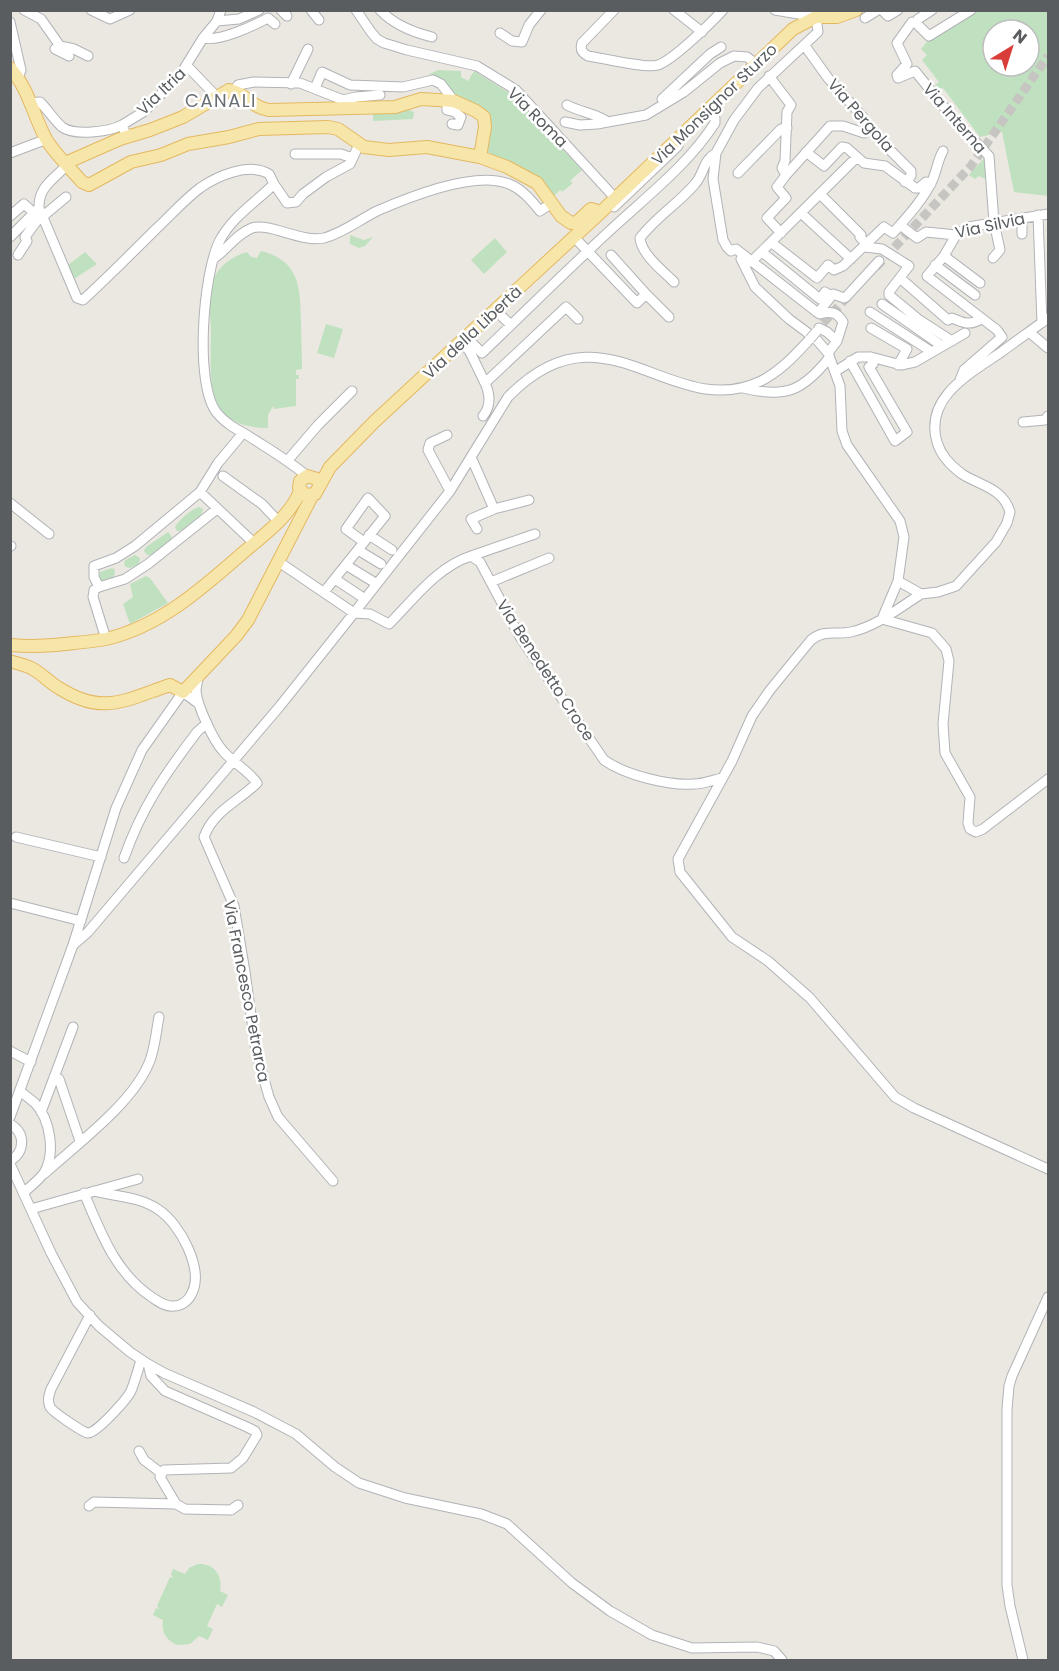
<svg xmlns="http://www.w3.org/2000/svg" width="1059" height="1671" font-family="Poppins,sans-serif">
<rect width="100%" height="100%" fill="#ebe8e1"/>
<path fill="#c0e1bf" fill-rule="evenodd" d="M975,11H1048V196L1014,192L1002,132H990L989,135L980,137L943,88L937,92L933,87L939,82L922,60L927,55L921,49L929,39ZM993,30H1029V66H993Z
M438,70L461,71V77L468,81L474,71L511,94L582,170L570,181L573,183L562,192L560,190L552,198L489,153L486,147L490,124L456,97L442,79L428,75Z
M409,110L414,112L413,119L373,121V112Z
M986,156L988,180L979,176L975,179L969,175Z
M350,235L364,240L373,237L365,246L359,248L350,244Z
M495,238L507,252L484,274L471,260Z
M261,251C300,261 300,287 301,321C301,337 302,353 302,369L296,370V375H299V379H296V406L274,409L273,406L268,415V428C202,427 211,379 211,330C210,312 207,292 215,276C222,263 234,256 247,252L251,257L257,258Z
M85,252L97,264L74,279L68,265Z
M326,324L343,329L334,358L317,353Z
M199,507L203,509C202,518 186,532 177,531L175,527C179,520 191,509 199,507Z
M168,532L172,537C168,544 155,556 147,555L144,551L146,547Z
M135,555L140,558L139,564L130,568L126,567L124,564L125,560Z
M112,568L115,570L114,577L105,581L101,580L99,576L100,572Z
M146,576L150,578L168,603L130,624L123,604L133,597L130,584Z
M198,1564C214,1563 223,1575 220,1591L228,1595L222,1607L217,1604L207,1626L213,1629L208,1640L199,1636L190,1644L177,1645C166,1640 161,1632 163,1620L153,1615L156,1608L158,1609L159,1608L157,1606L170,1577L173,1578L171,1574L173,1569L185,1574L189,1568Z"/>
<g fill="none" stroke-linecap="round" stroke-linejoin="round">
<path stroke="#c6c5c1" stroke-width="9" stroke-dasharray="9 4.5" stroke-linecap="butt" d="M876,267L971,166L1048,56
M823,323L850,294"/>
<defs>
<path id="minor" d="M24,10L41,19L60,46L74,49L88,56
M91,10L110,19L130,10
M281,10L287,16
M311,10L319,20
M356,10L371,32L377,39L384,43L407,50L477,66L516,90L615,198
M380,10C394,25 412,32 432,37
M614,10L582,43C580,49 582,53 588,56C602,58 647,69 658,65C673,60 711,23 723,10
M674,10L702,32
M775,10L816,17L818,32L758,88L734,120L716,153L713,179L723,240L727,247L731,251L736,249L818,313
M882,10L888,16L898,10
M865,18L878,10
M918,19L932,10
M217,21L239,19L259,10
M10,22L21,70L18,78
M500,33L512,41L522,42L529,25L541,10
M203,38C219,42 253,26 268,18L275,24
M805,46L828,78L862,116L872,132L911,171V176L905,182
M55,49L69,56
M187,66L216,96
M769,76L791,105L787,112L785,161L782,168L786,175L777,187L786,198L767,218L781,233
M898,78L915,71L952,117L989,156L994,222L1000,250L993,258
M898,78L897,75L907,64L897,43L912,22L916,23L929,36L971,10
M291,84L308,49
M315,88L322,72L350,85L403,87L433,80L441,84L454,101
M234,91L238,85L254,82L300,83L343,100L344,108
M662,99L710,54L721,47
M343,100L356,97L380,95
M447,100V110L455,112L461,117L458,125L452,124
M29,103L40,102C48,110 54,120 62,127C74,136 109,132 122,125
M567,105C580,112 598,114 608,122
M565,122L580,125L597,124L646,115L684,92L720,63L734,56L747,57L755,63
M127,137L122,125L145,111L182,72L203,38L217,21L221,10
M806,152L824,166L842,147L847,148L864,163L885,166L915,188H919L926,182L931,184
M10,153L47,139
M295,154H341L352,158
M67,165C54,179 38,187 39,208L77,298L83,300C108,277 132,253 156,229C171,215 184,200 200,188C217,176 249,162 269,174L274,184C255,203 233,216 220,240C203,272 194,385 217,413C225,423 236,429 247,435C267,448 288,460 307,476
M738,173L781,129L787,128
M786,175L830,126H843L864,133L870,129
M274,184L287,203L296,202L303,194L326,177L350,164L357,149L361,144
M820,194L861,235L860,237L867,245
M614,207L678,146
M801,213L851,259
M1038,215L1042,323
M10,216L24,204L33,212
M1022,218V234
M900,225L917,238L926,232L956,235L968,227L1048,214
M956,235L944,256L927,276L997,330L1002,337L964,370L960,380
M10,237L39,208
M574,237L637,303L646,294
M772,243L817,278L828,265L834,270L843,266L884,227L893,233C907,217 922,201 931,183C937,172 937,161 943,151
M865,247L882,249L909,266L889,292V295L918,319L952,341
M762,252L820,299L825,292L831,296
M18,255L27,241L25,237L36,222L66,197
M611,255L646,294L669,317
M743,255L741,259L755,287L789,319L816,339L828,353L840,386L842,431L847,445L900,521L904,537L898,581L882,619
M944,256L980,283
M213,259C227,250 236,234 252,228C269,222 301,243 324,238C343,233 359,220 377,211C409,197 475,170 509,184C522,189 531,200 540,211L552,203
M751,262L857,157
M935,265L975,295
M900,278L948,320L952,318C963,323 970,326 981,319
M674,282C663,271 641,254 640,238C656,217 679,203 695,184C704,174 703,160 716,153
M882,304L942,346
M495,310L511,325
M870,312L932,352
M819,328L827,332L837,341
M871,328L907,349L898,365
M1029,332L1048,348
M466,337L482,353C527,310 571,266 617,224C652,192 689,163 715,123V118L706,110
M461,341L470,352L485,383L566,307L578,319
M828,353L837,341L843,322C837,312 831,311 820,314L818,313L833,294L844,298L846,297L879,261
M850,361L895,441L907,432L869,367L873,364L871,357
M836,371L858,357H871L901,365L915,362L965,333
M743,388C785,398 802,392 829,358
M483,416C491,406 490,394 485,383
M1023,422L1045,420L1048,416
M447,435L430,443L428,450L450,491
M471,457L494,509
M288,460L318,425L352,391
M223,476L262,504L278,521
M200,492L254,543
M10,503L49,534
M217,509L148,564L125,579L99,587L94,577V566L116,558L135,546L200,492L218,463L243,433
M477,529L471,519L494,509L529,500
M369,535L392,550
M10,546H11
M358,550L381,564
M471,556L535,534
M279,562L354,613L370,614L389,624C414,599 437,567 471,556L480,562L520,637L604,760C625,775 669,786 694,784C703,784 713,780 722,778
M346,565L377,584
M335,579L365,599
M898,581L921,594L938,592L956,586L996,542L1007,523L1010,512C1003,488 981,486 962,474C951,466 941,456 937,442C924,398 969,374 1000,353C1016,341 1032,330 1048,318
M491,582L549,558
M99,587L94,590L93,597L106,639
M324,592L385,516L368,498L346,529L364,542
M921,594C899,608 877,626 851,632C837,635 824,629 811,640L770,690L752,716L732,761L678,859L680,872L732,937L768,961L810,998L895,1097L914,1108L1048,1169
M882,619L932,633L946,649L949,661L943,724L945,753L970,797L968,823L970,829L976,832L983,829L1048,779
M198,677C198,682 196,686 196,691C197,705 213,740 223,751C233,763 248,770 257,783C239,801 213,811 204,837L234,906L245,972L256,1051L269,1097L278,1117L333,1181
M16,837L101,857
M124,858C142,807 165,774 197,732L207,723
M10,903L81,921
M73,945L88,932L280,706L354,613L450,491L508,397C606,296 670,424 761,381C781,371 795,355 810,339
M10,1051L31,1062
M54,1077L59,1079L80,1141
M20,1091C25,1095 30,1099 35,1103C50,1119 56,1153 44,1173C39,1180 30,1187 23,1193
M41,1112L73,1027
M10,1117L73,945L116,808L142,750L183,692L199,704
M10,1124C26,1133 25,1152 10,1161
M10,1164L51,1253L77,1302L99,1326L130,1352L148,1364L164,1373L254,1412L296,1434L335,1467L359,1483L405,1498L481,1514L507,1524L572,1583L610,1611L652,1635L692,1648L757,1647L774,1651L782,1660
M44,1174C77,1144 132,1104 149,1063C155,1049 156,1032 159,1017
M84,1193C101,1233 115,1273 153,1298C159,1302 166,1307 174,1306C182,1306 189,1300 192,1293C204,1269 180,1224 159,1210C139,1196 116,1197 94,1191
M31,1209L138,1179
M90,1315L51,1389C49,1395 47,1400 50,1407C53,1412 82,1432 88,1433C97,1433 127,1399 131,1391C135,1381 138,1370 141,1360
M148,1364L151,1376L165,1391L247,1427L255,1431L257,1435L243,1458L231,1468L164,1470L160,1477L176,1504
M139,1451L144,1460L161,1473
M89,1506L94,1502L176,1504L185,1509L231,1510L238,1505
M1023,1660L1010,1606L1007,1585V1409L1009,1386L1012,1376L1048,1297"/>
<path id="major" d="M10,68C29,89 33,115 46,139C55,154 70,168 82,182L89,185L131,162L161,155L188,144L229,137L259,129L328,127L338,129L364,147L389,150L427,147L480,157L507,167L537,183L561,216L571,223L577,222L591,209L601,212
M67,165L70,161L120,139L150,130L183,117L229,90C244,92 252,108 269,110L395,107L421,99L454,101L476,111L484,117L485,127L480,157
M320,485L317,479L307,476L300,481L299,488L305,495L315,494L330,467L374,422L601,212L793,29L816,17H837L856,10
M10,645C33,647 52,646 74,643C85,642 96,641 106,639C161,626 204,587 245,551C265,534 290,516 300,491
M10,661C18,664 26,665 33,669C42,674 50,683 59,688C103,716 125,700 170,685L183,692L236,636L248,620L312,496"/>
</defs>
<use href="#minor" stroke="#b1b3b7" stroke-width="11"/>
<use href="#major" stroke="#e4b861" stroke-width="14"/>
<use href="#minor" stroke="#fff" stroke-width="9"/>
<use href="#major" stroke="#f7e6a9" stroke-width="12"/>
<defs>
<path id="minor-bridge" d="M810,339L816,332"/>
</defs>
<use href="#minor-bridge" stroke="#b1b3b7" stroke-width="11" stroke-linecap="butt"/>
<use href="#minor-bridge" stroke="#fff" stroke-width="9"/>
</g>
<g text-anchor="middle" stroke-width="5" stroke-linejoin="round" paint-order="stroke">
<g font-size="16" fill="#595d60" stroke="#fff">
<text transform="translate(161 91) rotate(-44)" y="6">Via Itria</text>
<text transform="translate(714 104) rotate(-44)" y="6">Via Monsignor Sturzo</text>
<text transform="translate(861 115) rotate(49)" y="6">Via Pergola</text>
<text transform="translate(538 117) rotate(45)" y="6">Via Roma</text>
<text transform="translate(955 118) rotate(49)" y="6">Via Interna</text>
<text transform="translate(990 225) rotate(-12)" y="6">Via Silvia</text>
<text transform="translate(472 332) rotate(-43)" y="6">Via della Libertà</text>
<text transform="translate(546 670) rotate(57)" y="6">Via Benedetto Croce</text>
<text transform="translate(247 991) rotate(79)" y="6">Via Francesco Petrarca</text>
</g>
<g font-size="18" letter-spacing="1.5" fill="#6a6f72" stroke="#fff">
<text x="221" y="107">CANALI</text>
</g>
</g>
<rect width="1059" height="1671" fill="none" stroke="#595d60" stroke-width="24"/>
<g transform="translate(1011 48) rotate(38)"><circle r="28" fill="#ffffff" stroke="#bdbebf" stroke-width="1.5"/>
<path d="M0-4.5L10 22L0 15L-10 22Z" fill="#d93d39"/>
<text y="-9" font-size="16" font-weight="bold" text-anchor="middle" fill="#595d60">N</text>
</g>
</svg>
